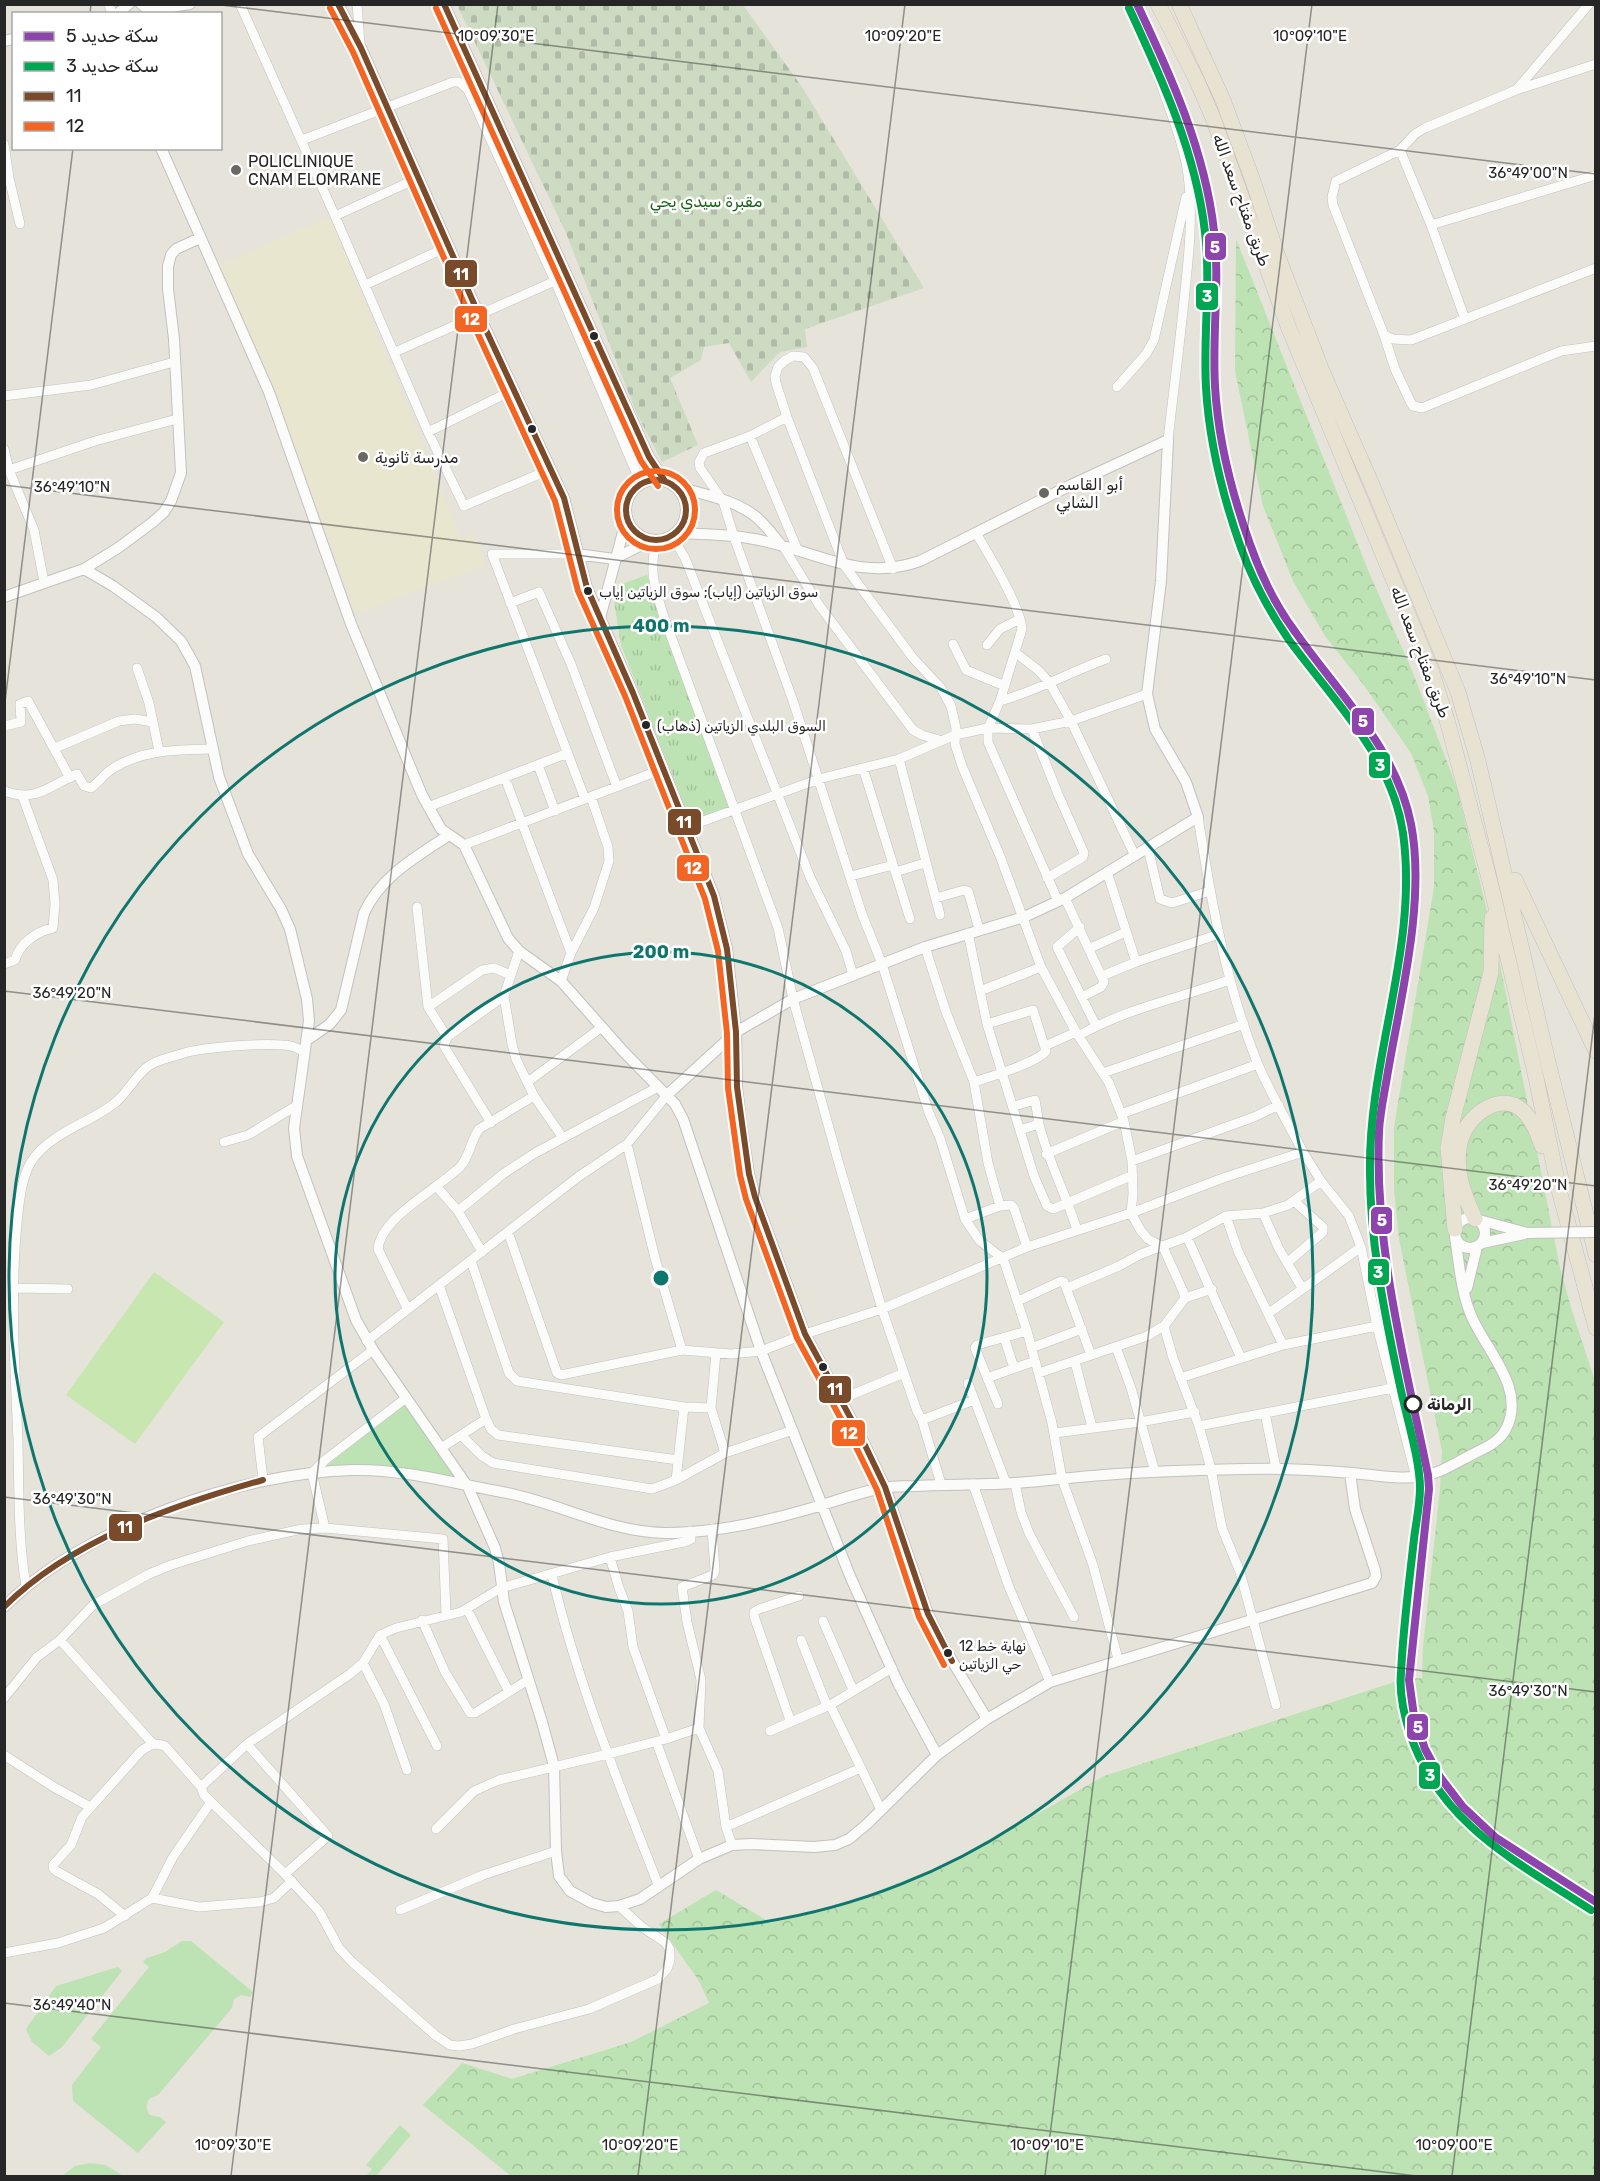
<svg xmlns="http://www.w3.org/2000/svg" width="1600" height="2181" font-family="Rubik,Cairo,sans-serif">
<defs>
<pattern id="forest-crowns" width="20" height="18" patternUnits="userSpaceOnUse" patternTransform="scale(1.5)"><rect width="20" height="18" fill="#bde2b3"/><path d="M2 6a3 3 0 1 1 6 0M12 15a3 3 0 1 1 6 0" fill="none" stroke="#a2c29a"/></pattern>
<pattern id="cemetery-stones" width="16" height="16" patternUnits="userSpaceOnUse" patternTransform="scale(1.5)"><rect width="16" height="16" fill="#cddbc2"/><path d="M2 7V4a2 2 0 0 1 4 0v3zM10 15v-3a2 2 0 0 1 4 0v3z" fill="#b0bca7"/></pattern>
<pattern id="park-tufts" width="24" height="20" patternUnits="userSpaceOnUse" patternTransform="scale(1.5)"><rect width="24" height="20" fill="#bde2b3"/><path d="M3 7l-1-3M5 7V3M7 7l1-3M15 17l-1-3M17 17v-4M19 17l1-3" fill="none" stroke="#a2c29a"/></pattern>
</defs>
<rect width="100%" height="100%" fill="#e6e3db"/>
<path fill="#e9e6cf" d="M330,217L461,539L471,535L473,540L476,539L486,565L356,613L269,379L216,267Z"/>
<path fill="#bde2b3" d="M405,1404L458,1478L321,1470Z
M182,1941H191L253,1992L250,1997L241,1995L234,1999L232,2008L158,2095L149,2099C146,2105 146,2110 150,2115L160,2117L166,2122L138,2153L73,2101L72,2085L101,2047L91,2039L149,1967L143,1962L147,1958L165,1952Z
M118,1967L122,1971L62,2047L49,2056L32,2042L26,2029L56,1986Z
M400,2125L411,2135L376,2176H366L372,2169L366,2165Z
M90,2163L106,2165L123,2176H62L75,2166Z"/>
<path fill="url(#forest-crowns)" d="M1236,239L1368,570L1413,673L1457,788L1500,964L1560,1268L1572,1311L1595,1381V2176H511L423,2105L462,2063L512,2079L631,2042L709,2003L699,1981L659,1924L716,1890L771,1923L836,1908L960,1858L1104,1776L1401,1680L1422,1678L1423,1647L1440,1489L1442,1451L1399,1239L1394,1189V1127L1434,887V831L1428,796L1411,753L1363,684L1325,636L1293,581L1263,506L1235,371Z"/>
<path fill="url(#cemetery-stones)" d="M457,5H743L802,87L924,288L805,329L807,347L780,352L751,382L729,343L704,347L701,360L670,378L698,445L662,462L636,412L566,233Z"/>
<path fill="url(#park-tufts)" d="M647,575L732,808L691,822L621,645L614,601L619,585Z"/>
<path fill="#c8e7b0" d="M154,1272L224,1322L135,1444L66,1395Z"/>
<g fill="none" stroke-linecap="round" stroke-linejoin="round">
<defs>
<path id="minor" d="M109,4L112,14
M240,4L335,216L428,432L464,506L551,469
M357,4L360,43
M1130,4C1143,28 1151,55 1160,81C1169,109 1182,138 1187,168C1193,205 1190,244 1186,281C1181,334 1174,387 1168,440
M1596,64L1516,90L1425,128L1415,134L1400,150L1336,181L1332,197L1333,205L1384,335L1393,339L1411,340L1596,268
M1518,88L1589,4
M302,140L453,82H459L468,90L555,281L641,484
M4,144L9,178L20,224
M1400,150L1431,225L1465,319
M335,216L418,178
M1431,225L1596,175
M365,285L449,246
M1384,335L1395,369L1411,403L1413,406L1422,408L1561,351L1596,346
M395,352L555,281
M1117,387L1146,354L1154,340L1186,197
M4,396L91,385L174,362
M787,417L750,436L704,453L699,462L700,468L723,501L734,537L793,701L862,914L882,964L929,1113L940,1138L965,1219L979,1240L1002,1258L1005,1264L1027,1331L1052,1423L1062,1479L1093,1565L1118,1659
M428,432L513,390
M750,436L798,551
M4,449L9,470L34,530L44,582
M9,470L95,441L177,419
M976,533C989,555 1020,605 1022,629L1000,701L988,728V742L1058,901
M672,536L685,558L810,877L846,951L853,975
M657,540C648,571 655,588 664,617L778,928L793,999L841,1171L882,1309L917,1411L922,1420L941,1484
M783,546L819,605L913,730L922,735L939,740
M577,554H492L585,799
M893,569L813,368L804,357L793,356L784,361L778,367L775,376L776,383L787,417L844,565L913,658L941,688L951,706L956,728L955,744L962,766L1000,856L1041,967L1076,1032L1109,1083L1124,1121L1132,1161L1133,1194L1131,1213L1141,1231L1148,1239L1163,1247L1183,1291L1185,1298L1164,1326L1173,1358L1199,1426L1211,1469L1222,1528L1240,1572L1276,1705
M510,603L539,592L571,664L617,787
M953,644L966,670L1005,686
M987,645L1000,629L1020,619
M1016,653L1038,670L1049,682L1071,721L1135,856
M137,668L149,703L159,751
M1000,701C1037,691 1070,672 1106,659
M4,726L21,722L20,704L28,701L70,778
M1032,729L1058,794L1084,853L1083,857L1047,878
M55,748L119,721L135,719L153,722
M899,759L940,915
M538,765L555,811
M863,768L910,919
M505,778L571,953
M4,791C37,803 50,785 77,774L84,786L91,788C99,782 104,774 112,769C143,749 177,750 212,749
M428,807L568,753
M1198,817C1211,901 1226,984 1257,1062C1270,1093 1288,1123 1303,1152
M687,827L819,779L899,759L955,735L988,728L1032,729L1071,721L1147,694
M464,845L663,769
M1148,848L1160,899L1172,903L1210,891
M895,872L925,863
M1107,872L1136,962
M851,876L893,865
M936,898L964,890L968,891L979,929
M1065,898L1104,982L1101,987L1082,997
M417,907L428,1007L447,1037
M1080,927L1057,947L1096,1026
M968,933L987,1024L1034,1176L1047,1206L1053,1209L1133,1175
M925,947L946,1012L974,1082L988,1163L1000,1206
M1090,948L1126,932
M519,951L504,996L512,1044L516,1059L534,1096L563,1138
M4,964L15,960C19,944 37,931 53,928L55,904L53,880L22,795
M1102,976L1136,962L1219,934
M561,981L571,953L594,908L609,861L608,847L591,797
M980,991L1041,967
M428,1007L482,970L494,968L511,975
M1078,1036C1127,1008 1177,999 1229,980
M1045,1046L1076,1032
M1103,1073L1244,1024
M529,1081L602,1027
M974,1082C989,1077 1039,1062 1046,1051L1033,1010L987,1024
M1014,1106L1035,1100L1039,1124
M1121,1114L1258,1064
M491,1123L444,1046L447,1037L504,996
M1020,1130L1039,1124C1048,1161 1066,1194 1077,1230
M224,1142L248,1135L296,1106
M627,1144L655,1258L682,1350
M1046,1154L1124,1121
M1132,1161L1254,1117L1279,1105
M437,1187L458,1211L482,1252
M458,1211L503,1174L535,1153L658,1087
M1263,1213L1279,1249L1302,1288
M1226,1216L1238,1251L1283,1345
M965,1219L1000,1206L1011,1205L1014,1208L1027,1247
M508,1232L557,1373L561,1375L682,1350L731,1354L761,1351L805,1334L882,1309L1027,1247L1131,1213L1223,1178L1303,1152L1321,1181L1349,1216L1361,1247L1377,1326L1416,1477
M1187,1237L1241,1358
M471,1261L509,1373L517,1381L684,1407L711,1408
M1287,1263L1323,1232V1227L1295,1202
M439,1285L486,1419L491,1429L498,1435L678,1460
M15,1288L68,1289
M1067,1288L1119,1266L1141,1254L1187,1237L1226,1216L1263,1213L1288,1205L1321,1181
M1185,1298L1212,1289
M1018,1301L1061,1281L1064,1282L1091,1355
M407,1308L378,1249C381,1217 438,1189 461,1166C470,1155 471,1140 479,1129L534,1096
M1269,1313L1361,1247
M1004,1337L1014,1368
M367,1341L578,1177L627,1144L667,1095
M1116,1347L1131,1388L1155,1472
M1031,1348L1082,1329
M716,1353L711,1408L725,1453
M1075,1362L1092,1427
M1039,1373L1147,1336L1164,1326
M987,1378L1035,1361
M1180,1378L1283,1345L1377,1326
M968,1383L1006,1483
M839,1400L904,1373
M998,1404L975,1348L977,1345L1027,1331
M1265,1413L1276,1468
M922,1420L974,1400
M1199,1426L1393,1388
M1055,1433L1140,1422L1195,1412
M462,1436L482,1456L493,1463L652,1489L676,1480L725,1453L793,1430
M441,1448L486,1419
M263,1480L258,1437L373,1350
M676,1480L684,1407
M1015,1483L1021,1512L1029,1533L1074,1617
M973,1484L1009,1587L1050,1682
M325,1528L312,1473L325,1460L406,1398
M610,1557L619,1588L628,1611L633,1647L666,1739
M552,1575C577,1682 619,1784 659,1887
M26,1586C18,1538 19,1490 18,1441C15,1369 10,1295 17,1223C19,1204 21,1179 31,1162C50,1132 91,1123 116,1102C129,1091 136,1074 150,1065C160,1059 173,1057 184,1053C206,1047 260,1043 283,1045C291,1045 298,1048 304,1052
M467,1609L508,1690
M422,1620L445,1672L470,1713H475L528,1680
M823,1621L853,1690
M380,1635L437,1746
M60,1640L153,1744
M801,1640L827,1706
M363,1663L384,1704L407,1770
M4,1698L37,1657L60,1640L93,1605L149,1574L171,1565L248,1541L302,1529L325,1528L443,1539L446,1614
M830,1705L861,1768
M790,1720L754,1616V1612L759,1609L799,1596
M699,1728L701,1680L687,1622L682,1587L713,1575L715,1570L712,1529
M770,1731L830,1705L892,1668
M656,1741L699,1859
M247,1744L328,1836L285,1874
M4,1755L52,1786L90,1807
M726,1827L861,1768L881,1810
M436,1829L474,1791L499,1780L608,1754L666,1739L699,1728L718,1771L726,1827L732,1845
M152,1898L173,1857L211,1802
M619,1906L642,1927L666,1943L670,1950V1960L667,1969L658,1979L589,2009L514,2029L472,2044L459,2046L450,2045L435,2035L352,1962L339,1948L319,1911L281,1870L204,1795L201,1787L247,1744L350,1674L363,1663L380,1635L396,1628L461,1612L501,1588L610,1557L684,1542L691,1539L690,1531
M400,1910L483,1875L556,1851
M125,1916L98,1894L56,1871L53,1868V1865L71,1845L82,1817L141,1751C150,1745 154,1742 165,1746L201,1787
M4,1953L58,1943L104,1928L152,1898L199,1907L260,1902L274,1898L292,1881"/>
<path id="tertiary" d="M141,4L153,14
M338,4L361,48L479,315L564,498L587,588L633,693L714,896L727,949L736,1032L737,1087L741,1122L749,1174L755,1197L805,1334L862,1439L885,1487L928,1614L945,1649L987,1719
M444,4L649,457L665,481
M151,10L190,4
M117,14L129,4
M4,41L14,39
M161,148L269,392L351,624L422,795L441,829L464,845L508,938L519,951L561,981L623,1051L675,1104L683,1119L761,1351L850,1576L898,1683L937,1755
M626 510a30 30 0 1 1 60 0a30 30 0 1 1-60 0Z
M674,486C701,494 733,499 755,516C765,524 773,535 781,545
M577,554L614,559L651,540
M84,569L113,586L156,617L181,641L195,666L219,777L248,854L281,909L290,929L307,999L309,1021L294,1128L297,1156L356,1320L373,1350L468,1487L495,1548L499,1563L504,1602L542,1722L554,1766L556,1851L559,1876L570,1891L592,1903L606,1907L619,1906L640,1899L699,1859L732,1845L751,1844L814,1847L835,1845L849,1839L867,1824L937,1755L987,1719L1050,1682L1372,1583L1376,1576L1375,1570L1355,1509L1350,1473
M4,597L84,569L118,548L153,522L164,512L171,501L181,473L174,339L168,289V266L171,255L176,249L200,238
M600,618L627,517
M307,1040L330,1024L341,1010L364,913C381,876 416,857 449,835
M667,1095L736,1032L793,999L925,947L1024,917L1065,898L1198,817L1186,782L1155,729L1147,694L1161,581L1168,440L1071,485L920,561C859,583 813,549 754,539C729,534 702,534 676,533
M1455 1233a15 15 0 1 1 30 0a15 15 0 1 1-30 0Z
M1479,1220L1527,1233
M1482,1243L1524,1234
M1467,1288L1477,1247
M4,1607C82,1528 243,1472 353,1470C403,1469 453,1483 502,1492C557,1502 608,1532 665,1533C709,1533 763,1522 805,1510C831,1503 856,1493 882,1488C893,1486 906,1486 917,1486C950,1484 983,1485 1015,1483C1045,1481 1074,1477 1104,1475C1151,1471 1198,1470 1245,1469C1281,1468 1316,1470 1352,1473C1375,1475 1400,1480 1423,1476C1440,1473 1456,1463 1471,1455C1484,1448 1499,1443 1506,1429C1527,1388 1485,1350 1471,1315C1461,1292 1459,1262 1455,1237"/>
<path id="trunk" d="M1158,4L1197,81L1213,118L1288,326L1431,670L1447,720L1490,882L1535,1073L1559,1190L1596,1328
M1179,4L1223,100L1253,181L1278,257L1322,371L1372,485L1458,692L1478,761L1548,1062L1596,1255
M1515,880L1596,1051
M1475,1219C1464,1195 1454,1170 1460,1143C1465,1116 1502,1088 1525,1113C1534,1123 1538,1134 1542,1146
M1455,1229L1448,1148L1453,1118L1491,972L1492,918"/>
</defs>
<use href="#minor" stroke="#c3c1c1" stroke-width="10"/>
<use href="#tertiary" stroke="#c3c1c1" stroke-width="12"/>
<use href="#trunk" stroke="#c3c1bf" stroke-width="16"/>
<use href="#minor" stroke="#fbfbfa" stroke-width="9"/>
<use href="#tertiary" stroke="#fbfbfa" stroke-width="10"/>
<use href="#trunk" stroke="#e7e2d1" stroke-width="15"/>
<defs>
<path id="tertiary-bridge" d="M1527,1233L1596,1232"/>
</defs>
<use href="#tertiary-bridge" stroke="#c3c1c1" stroke-width="12" stroke-linecap="butt"/>
<use href="#tertiary-bridge" stroke="#fbfbfa" stroke-width="10"/>
<defs>
<path id="bus-1" d="M338,4L361,48L479,315L564,498L587,588L633,693L714,896L727,949L736,1032L737,1087L749,1174L755,1197L805,1334L862,1439L885,1487L928,1614L952,1661
M444,4L649,457L665,481
M626 510a30 30 0 1 1 60 0a30 30 0 1 1-60 0Z
M4,1607C71,1540 174,1505 263,1480"/>
<path id="bus-2" d="M330,8L353,52L471,319L555,501L578,591L625,696L705,899L718,951L727,1033L728,1088L740,1175L746,1199L797,1338L854,1443L877,1490L919,1617L944,1665
M436,8L641,461L658,486
M617 510a39 39 0 1 1 78 0a39 39 0 1 1-78 0Z"/>
</defs>
<use href="#bus-1" stroke="#fff" stroke-width="10"/>
<use href="#bus-2" stroke="#fff" stroke-width="10"/>
<use href="#bus-1" stroke="#7a4b2a" stroke-width="6"/>
<use href="#bus-2" stroke="#f26522" stroke-width="6"/>
<defs>
<path id="rail-1" d="M1137,4C1171,76 1205,151 1214,231C1220,282 1212,334 1215,386C1218,439 1232,494 1250,544C1261,576 1276,606 1296,633C1339,694 1396,748 1411,824C1426,901 1400,1000 1387,1077C1384,1095 1380,1113 1379,1131C1374,1247 1405,1362 1428,1475L1429,1489L1409,1680L1414,1716L1425,1749L1440,1777L1463,1807L1495,1837L1596,1902"/>
<path id="rail-2" d="M1129,8C1162,79 1196,153 1205,232C1211,284 1203,336 1206,387C1209,442 1223,497 1241,548C1253,581 1269,611 1289,640C1333,700 1392,756 1403,833C1419,947 1368,1058 1370,1172C1370,1244 1385,1316 1400,1386C1406,1415 1420,1460 1420,1488C1420,1505 1416,1522 1414,1539C1409,1584 1403,1628 1401,1673C1399,1693 1404,1715 1410,1734C1441,1825 1516,1861 1591,1910"/>
</defs>
<use href="#rail-1" stroke="#fff" stroke-width="12"/>
<use href="#rail-2" stroke="#fff" stroke-width="12"/>
<use href="#rail-1" stroke="#8e44ad" stroke-width="8"/>
<use href="#rail-2" stroke="#00a651" stroke-width="8"/>
</g>
<path fill="none" stroke="#262626" stroke-width="1.5" stroke-opacity="0.45" d="M213,4L1596,174M90,14L91,4M4,485L1596,680M4,710L73,148M4,991L1596,1186M4,1497L1596,1692M4,2003L1416,2176M231,2176L498,4M638,2176L905,4M1045,2176L1312,4M1452,2176L1596,1006"/>
<g fill="none" stroke="#0f766e" stroke-width="3">
<circle cx="661" cy="1278" r="326"/>
<circle cx="661" cy="1278" r="652"/>
</g>
<g fill="#696865" stroke="#fff" stroke-width="2">
<circle cx="236" cy="170" r="6"/>
<circle cx="363" cy="457" r="6"/>
<circle cx="1044" cy="493" r="6"/>
</g>
<g fill="#262626" stroke="#fff" stroke-width="2">
<circle cx="594" cy="336" r="5"/>
<circle cx="532" cy="429" r="5"/>
<circle cx="588" cy="591" r="5"/>
<circle cx="646" cy="725" r="5"/>
<circle cx="823" cy="1367" r="5"/>
<circle cx="948" cy="1653" r="5"/>
</g>
<circle fill="#fff" stroke="#262626" stroke-width="3" cx="1413" cy="1404" r="8"/>
<g text-anchor="middle" stroke-width="5" stroke-linejoin="round" paint-order="stroke">
<g font-size="14" fill="#262626" stroke="#fff" text-anchor="start">
<text x="599" y="597">سوق الزياتين (إياب); سوق الزياتين إياب</text>
<text x="657" y="731">السوق البلدي الزياتين (ذهاب)</text>
<text x="959" y="1651">نهاية خط 12<tspan x="959" dy="18">حي الزياتين</tspan></text>
</g>
<g font-size="16" fill="#262626" stroke="#fff" text-anchor="start">
<text x="248" y="167">POLICLINIQUE<tspan x="248" dy="18">CNAM ELOMRANE</tspan></text>
<text x="375" y="463">مدرسة ثانوية</text>
<text x="1056" y="490">أبو القاسم<tspan x="1056" dy="18">الشابي</tspan></text>
</g>
<g font-size="16" fill="#262626" stroke="#fff">
<text transform="translate(1242 200) rotate(70)" y="6">طريق مفتاح سعد الله</text>
<text transform="translate(1421 652) rotate(69)" y="6">طريق مفتاح سعد الله</text>
</g>
<g font-size="16" fill="#186218" stroke="#fff">
<text x="706" y="207">مقبرة سيدي يحي</text>
</g>
<g font-size="16" font-weight="bold" fill="#262626" stroke="#fff" text-anchor="start">
<text x="1427" y="1410">الرمانة</text>
</g>
</g>
<g font-size="15" text-anchor="middle" fill="#262626" stroke="#fff" stroke-width="5" stroke-linejoin="round" paint-order="stroke">
<text x="496" y="41">10°09'30"E</text>
<text x="903" y="41">10°09'20"E</text>
<text x="1310" y="41">10°09'10"E</text>
<text x="1528" y="178">36°49'00"N</text>
<text x="72" y="492">36°49'10"N</text>
<text x="1528" y="684">36°49'10"N</text>
<text x="72" y="998">36°49'20"N</text>
<text x="1528" y="1190">36°49'20"N</text>
<text x="72" y="1504">36°49'30"N</text>
<text x="1528" y="1696">36°49'30"N</text>
<text x="72" y="2010">36°49'40"N</text>
<text x="233" y="2150">10°09'30"E</text>
<text x="640" y="2150">10°09'20"E</text>
<text x="1047" y="2150">10°09'10"E</text>
<text x="1454" y="2150">10°09'00"E</text>
</g>
<circle cx="661" cy="1278" r="9" fill="#0f766e" stroke="#fff" stroke-width="3"/>
<g font-size="18" text-anchor="middle" font-weight="bold" fill="#0f766e" stroke="#fff" stroke-width="5" stroke-linejoin="round" paint-order="stroke">
<text x="661" y="632">400 m</text>
<text x="661" y="958">200 m</text>
</g>
<g stroke="#fff" stroke-width="2">
<rect x="1204" y="232" width="23" height="29" rx="6" fill="#8e44ad"/>
<rect x="444" y="259" width="34" height="29" rx="6" fill="#7a4b2a"/>
<rect x="1195" y="282" width="24" height="29" rx="6" fill="#00a651"/>
<rect x="454" y="305" width="34" height="28" rx="6" fill="#f26522"/>
<rect x="1351" y="707" width="24" height="29" rx="6" fill="#8e44ad"/>
<rect x="1368" y="751" width="23" height="28" rx="6" fill="#00a651"/>
<rect x="667" y="808" width="35" height="28" rx="6" fill="#7a4b2a"/>
<rect x="676" y="854" width="34" height="28" rx="6" fill="#f26522"/>
<rect x="1370" y="1206" width="23" height="29" rx="6" fill="#8e44ad"/>
<rect x="1367" y="1258" width="23" height="28" rx="6" fill="#00a651"/>
<rect x="818" y="1375" width="34" height="29" rx="6" fill="#7a4b2a"/>
<rect x="831" y="1419" width="35" height="28" rx="6" fill="#f26522"/>
<rect x="108" y="1513" width="35" height="29" rx="6" fill="#7a4b2a"/>
<rect x="1406" y="1713" width="23" height="28" rx="6" fill="#8e44ad"/>
<rect x="1418" y="1761" width="23" height="29" rx="6" fill="#00a651"/>
</g>
<g font-size="16" text-anchor="middle" font-weight="bold" fill="#fff">
<text x="1215" y="253">5</text>
<text x="461" y="280">11</text>
<text x="1207" y="302">3</text>
<text x="471" y="325">12</text>
<text x="1363" y="727">5</text>
<text x="1380" y="771">3</text>
<text x="684" y="828">11</text>
<text x="693" y="874">12</text>
<text x="1382" y="1226">5</text>
<text x="1378" y="1278">3</text>
<text x="835" y="1395">11</text>
<text x="849" y="1439">12</text>
<text x="125" y="1533">11</text>
<text x="1418" y="1733">5</text>
<text x="1430" y="1781">3</text>
</g>
<rect width="1600" height="2181" fill="none" stroke="#262626" stroke-width="12"/>
<rect x="12" y="12" width="210" height="138" fill="#ffffff" stroke="#a8a8a8" stroke-width="1.5"/>
<rect x="24" y="32" width="30" height="9" fill="#8e44ad" stroke="#a8a8a8" stroke-width="1.5"/>
<text x="66" y="42" font-size="18" fill="#262626">سكة حديد 5</text>
<rect x="24" y="62" width="30" height="9" fill="#00a651" stroke="#a8a8a8" stroke-width="1.5"/>
<text x="66" y="72" font-size="18" fill="#262626">سكة حديد 3</text>
<rect x="24" y="92" width="30" height="9" fill="#7a4b2a" stroke="#a8a8a8" stroke-width="1.5"/>
<text x="66" y="102" font-size="18" fill="#262626">11</text>
<rect x="24" y="122" width="30" height="9" fill="#f26522" stroke="#a8a8a8" stroke-width="1.5"/>
<text x="66" y="132" font-size="18" fill="#262626">12</text>
</svg>
